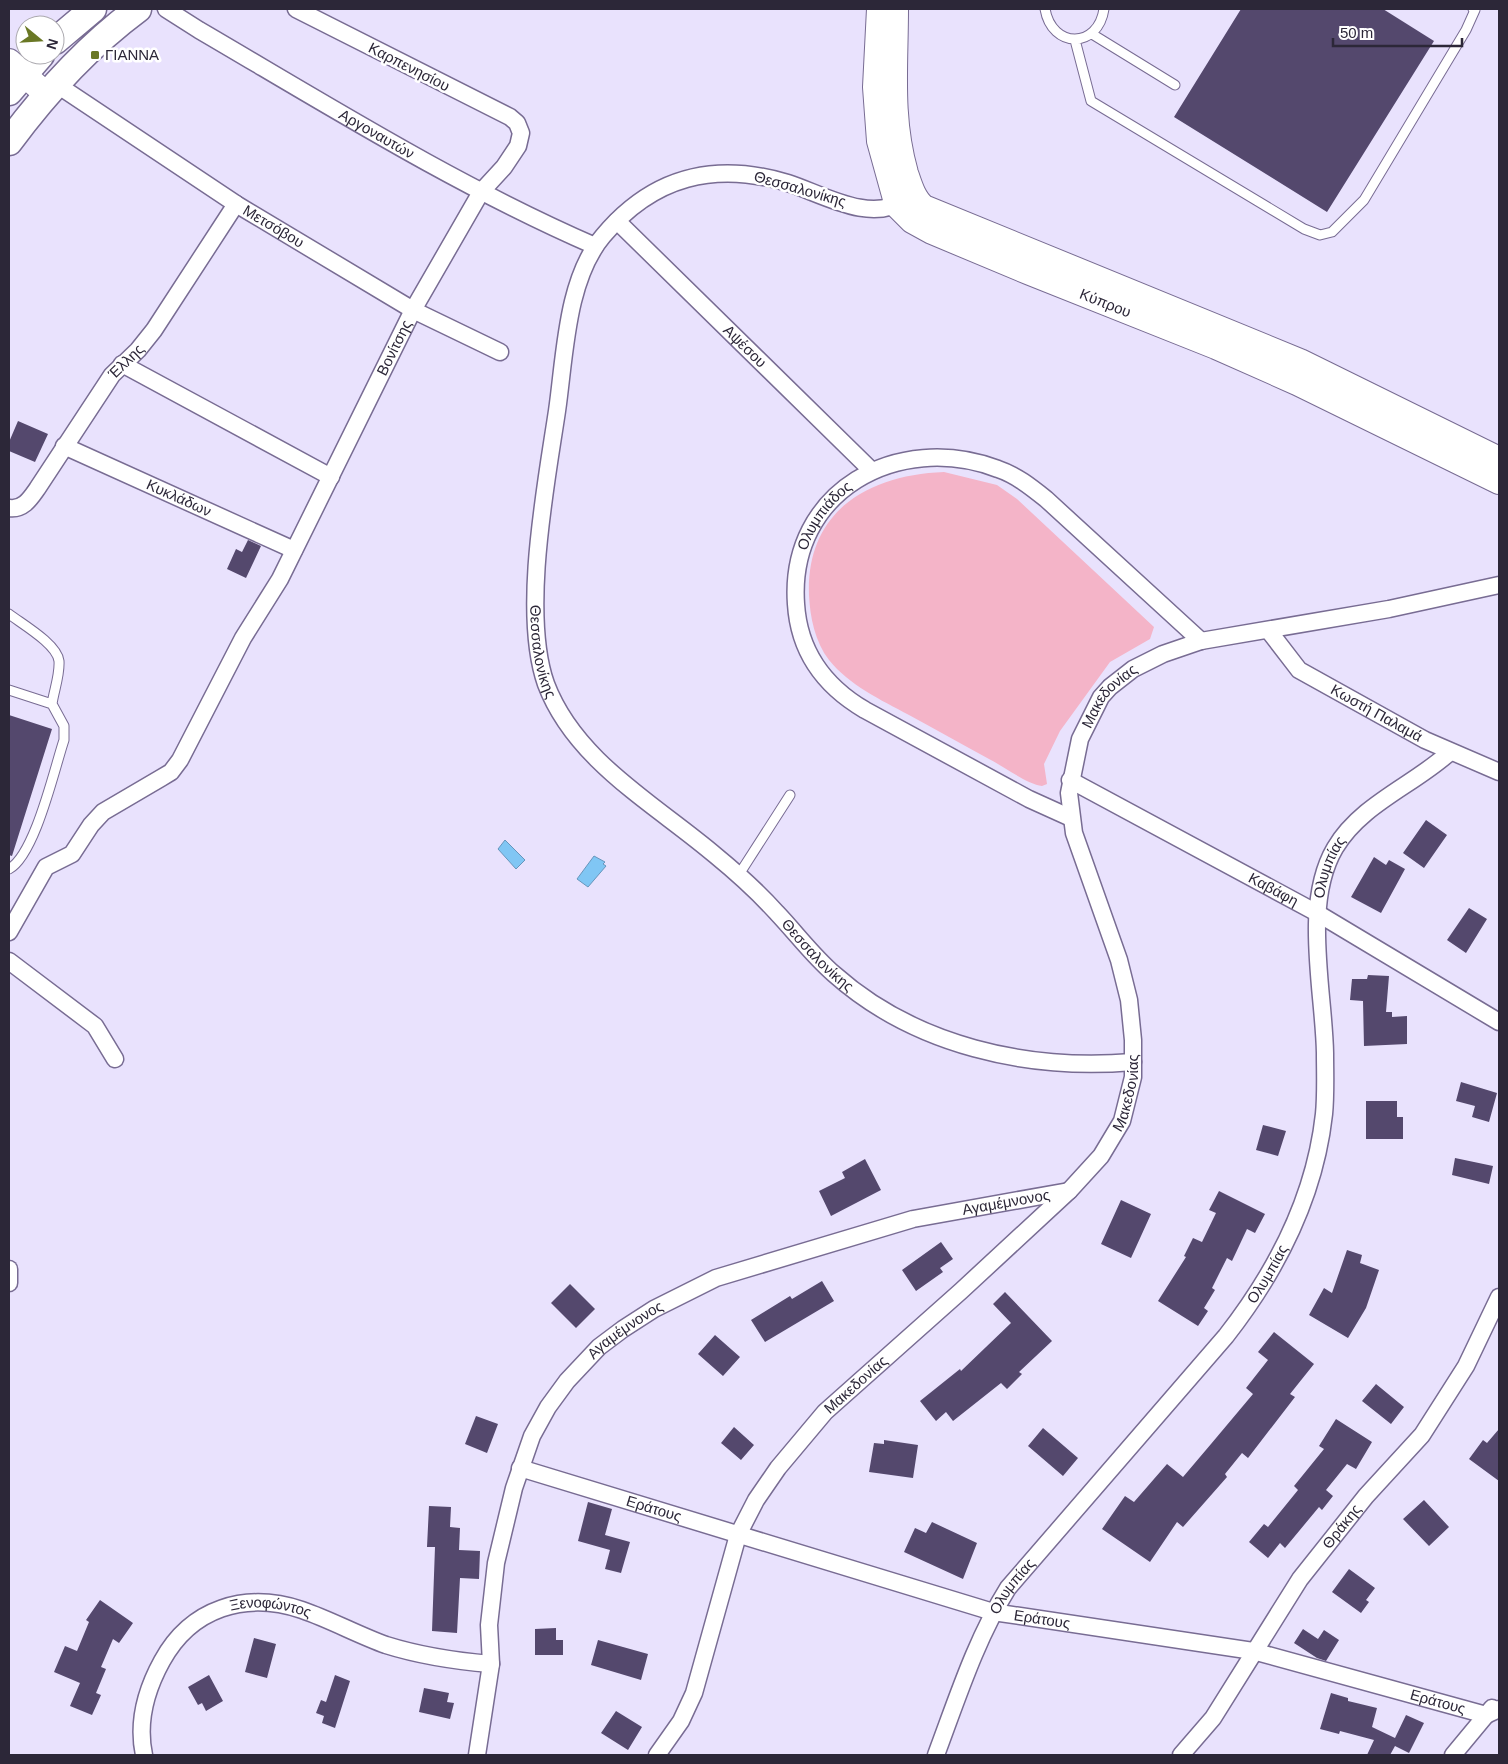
<svg xmlns="http://www.w3.org/2000/svg" width="1508" height="1764" font-family="Helvetica,sans-serif">
<rect width="100%" height="100%" fill="#e9e2fd"/>
<path fill="#f4b4c8" d="M944,472L997,485L1017,499L1154,627L1150,639L1110,662L1060,731L1044,764L1047,784L1042,786C1027,784 1003,766 989,759C962,744 936,730 909,715C881,700 849,685 829,660C815,642 810,617 809,595C806,511 868,475 944,472Z"/>
<path fill="#80c6f4" stroke="#6796bc" d="M505,840L525,860L516,869L498,849Z
M594,856L605,862L603,864L606,866L588,887L577,879Z"/>
<path fill="#54486d" d="M1241,9H1383L1434,41L1327,212L1174,117Z
M18,421L48,434L35,462L9,451V442Z
M248,540L261,546L246,578L227,569L236,549L242,552Z
M9,715L52,729L12,856L9,855Z
M1426,820L1447,835L1424,868L1403,853Z
M1374,857L1386,865L1389,860L1405,869L1381,913L1351,897Z
M1469,908L1487,919L1466,953L1447,940Z
M1368,975L1389,976L1386,1012H1392V1017L1407,1016V1044L1364,1046L1363,1001L1350,1000L1352,979H1367Z
M1461,1082L1497,1093L1489,1122L1472,1117L1475,1106L1456,1101Z
M1366,1101H1397V1117H1403V1139H1366Z
M1263,1125L1286,1131L1278,1156L1256,1150Z
M1455,1158L1493,1166L1489,1184L1452,1175Z
M865,1159L881,1190L831,1216L819,1191L845,1178L842,1172Z
M1219,1191L1265,1214L1255,1233L1247,1229L1232,1261L1227,1258L1212,1288L1215,1290L1204,1308L1208,1311L1198,1326L1158,1301L1186,1257L1184,1256L1193,1238L1202,1242L1216,1213L1209,1210Z
M1121,1200L1151,1214L1131,1258L1101,1244Z
M941,1242L953,1259L940,1268L943,1272L916,1291L902,1270Z
M1347,1250L1362,1255L1360,1263L1379,1270L1366,1308L1348,1338L1309,1315L1324,1288L1332,1293Z
M822,1281L834,1301L765,1342L751,1320L790,1296L792,1299Z
M570,1284L595,1309L576,1328L551,1303Z
M1005,1292L1052,1341L1019,1372L1022,1374L1007,1389L1001,1383L953,1421L946,1412L936,1421L920,1401L960,1369L961,1371L1011,1323L993,1304Z
M1274,1332L1314,1364L1290,1394L1295,1397L1248,1458L1242,1453L1225,1474L1227,1477L1183,1527L1177,1522L1150,1562L1102,1529L1125,1496L1134,1502L1167,1464L1183,1477L1211,1444L1253,1394L1246,1388L1268,1360L1258,1352Z
M715,1335L740,1357L723,1376L698,1354Z
M1376,1384L1404,1407L1391,1424L1362,1401Z
M476,1416L498,1424L487,1453L465,1444Z
M1336,1419L1372,1442L1356,1469L1347,1464L1326,1490L1333,1496L1322,1510L1319,1507L1285,1548L1280,1543L1268,1558L1249,1542L1264,1524L1268,1527L1298,1490L1294,1486L1324,1449L1319,1446Z
M734,1427L754,1445L741,1460L721,1443Z
M1043,1428L1078,1458L1063,1476L1028,1446Z
M1499,1429V1481L1469,1459L1483,1440L1487,1443Z
M884,1440L918,1445L913,1478L869,1472L874,1443L884,1444Z
M1424,1500L1449,1527L1429,1546L1403,1519Z
M588,1502L612,1509L605,1535L630,1542L621,1573L605,1569L610,1550L578,1541Z
M429,1506L451,1507L450,1527L460,1528L459,1550L480,1551L479,1579L460,1578L457,1633L432,1631L435,1547H427Z
M932,1522L977,1543L963,1579L904,1552L915,1528L926,1533Z
M1349,1569L1375,1588L1366,1600L1369,1602L1361,1613L1332,1592Z
M100,1600L133,1623L119,1643L113,1639L101,1667L106,1669L96,1693L101,1695L92,1715L70,1706L80,1683L54,1672L65,1646L77,1651L89,1622L86,1620Z
M556,1628V1640H563V1655H535V1629Z
M1303,1629L1318,1639L1324,1630L1339,1640L1326,1661L1317,1658L1294,1643Z
M254,1638L276,1644L267,1678L245,1672Z
M598,1640L648,1654L641,1680L591,1665Z
M209,1675L223,1701L206,1711L202,1703L198,1705L188,1687Z
M335,1675L350,1681L335,1728L322,1723L324,1716L316,1713L321,1700L326,1702Z
M424,1688L449,1693L447,1702L454,1703L450,1719L419,1712Z
M1331,1693L1348,1698V1701L1377,1708L1372,1727L1395,1738L1406,1715L1424,1723L1409,1753L1395,1746L1390,1755H1367L1374,1740L1340,1731L1339,1734L1320,1729Z
M616,1711L642,1727L628,1750L601,1733Z"/>
<g fill="none" stroke-linecap="round" stroke-linejoin="round">
<defs>
<path id="lane" d="M1045,9C1052,49 1098,49 1104,9
M1092,34L1175,85
M1075,40L1091,101L1304,229L1320,235L1332,232L1364,200L1466,30L1475,10L1473,9
M9,614C22,624 57,644 59,661C60,675 54,690 52,704L9,690
M9,869C35,855 54,770 64,740V726L52,704
M738,876L790,795"/>
<g id="street">
<path id="s1" d="M166,9L199,30C329,106 457,186 595,246"/>
<path id="s2" d="M56,84L236,204L413,310L500,352"/>
<path id="s3" d="M904,200C871,224 822,194 788,183C715,161 653,176 603,236C566,280 565,356 557,411C546,485 521,613 546,684C575,761 655,804 715,855C737,873 758,892 777,913C796,933 813,956 834,974C915,1046 1028,1071 1133,1062"/>
<path id="s4" d="M617,221L872,471"/>
<path d="M122,364L331,477"/>
<path id="s5" d="M64,446L294,550"/>
<path id="s6" d="M9,508C23,510 30,499 37,489L112,375L138,350L154,330L236,204"/>
<path id="s7" d="M1269,631L1299,670L1425,740L1499,772"/>
<path id="s8" d="M1070,780L1317,913L1499,1022"/>
<path id="s9" d="M1071,818L1029,799L865,710C824,686 799,652 796,604C788,491 898,431 998,469C1016,475 1031,487 1046,499L1201,641"/>
<path id="s10" d="M9,932L46,867L72,854L91,825L103,812L161,778L171,772L180,760L243,638L280,579L413,310L481,192L504,167L518,146L521,133L517,123L510,117L296,9"/>
<path d="M9,961L95,1026L115,1059"/>
<path d="M9,1269V1283"/>
<path id="s11" d="M520,1468L993,1612L1253,1651L1486,1715L1499,1709"/>
<path id="s12" d="M144,1755C137,1722 146,1690 162,1661C191,1608 245,1591 302,1610C331,1620 358,1635 386,1645C421,1656 455,1661 491,1664"/>
<path id="s13" d="M477,1755L491,1664L489,1625L496,1563L514,1488L532,1436L548,1407L567,1381L599,1347L623,1329L654,1309L716,1278L913,1219L1069,1191"/>
<path id="s14" d="M657,1755L681,1721L694,1693L738,1535L756,1500L778,1468L825,1412L961,1291L1069,1191L1101,1156L1122,1121L1133,1077V1040L1129,1000L1119,960L1074,833L1069,793L1080,739L1101,697L1110,687L1133,669L1163,654L1201,641L1389,609L1499,585"/>
<path id="s15" d="M936,1755C957,1699 976,1639 1008,1588L1226,1336C1276,1272 1315,1196 1324,1114C1326,1094 1325,1073 1325,1053C1324,991 1302,904 1335,848C1361,804 1414,785 1450,752"/>
<path id="s16" d="M1181,1755L1213,1718L1300,1579L1366,1496L1422,1435L1466,1366L1499,1297"/>
<path d="M1453,1755L1492,1708"/>
</g>
<g id="secondary">
<path id="s17" d="M879,9L875,87L879,141L897,206L912,221L932,232L1030,273L1216,347L1297,383L1499,482"/>
<path d="M896,9C896,66 890,117 906,173C910,185 914,199 924,207L1300,361L1499,459"/>
<path d="M9,61L47,95"/>
</g>
<path id="primary" d="M55,41L93,9
M9,92L41,55
M9,142C46,92 88,46 138,9"/>
</defs>
<use href="#lane" stroke="#786c93" stroke-width="11"/>
<use href="#street" stroke="#786c93" stroke-width="19"/>
<use href="#secondary" stroke="#786c93" stroke-width="26"/>
<use href="#primary" stroke="#786c93" stroke-width="29"/>
<use href="#lane" stroke="#fff" stroke-width="9"/>
<use href="#street" stroke="#fff" stroke-width="16"/>
<use href="#secondary" stroke="#fff" stroke-width="24"/>
<use href="#primary" stroke="#fff" stroke-width="26"/>
</g>
<rect fill="#6a7825" stroke="#fff" stroke-width="2" x="90" y="50" width="10" height="10" rx="2.5"/>
<g text-anchor="middle" stroke-width="5" stroke-linejoin="round" paint-order="stroke">
<g font-size="15" fill="#2c2738" stroke="#fff" text-anchor="start">
<text x="105" y="60">ΓΙΑΝΝΑ</text>
</g>
<g font-size="15" fill="#2c2738" stroke="#fff">
<text transform="translate(409 67) rotate(27)" y="5">Καρπενησίου</text>
<text dy="5" stroke="none"><textPath href="#s1" startOffset="245">Αργοναυτών</textPath></text>
<text transform="translate(800 189) rotate(16)" y="5">Θεσσαλονίκης</text>
<text dy="5" stroke="none"><textPath href="#s2" startOffset="260">Μετσόβου</textPath></text>
<text dy="5" stroke="none"><textPath href="#s17" startOffset="431">Κύπρου</textPath></text>
<text dy="5" stroke="none"><textPath href="#s4" startOffset="179">Αψέσου</textPath></text>
<text dy="5" stroke="none"><textPath href="#s10" startOffset="715">Βονίτσης</textPath></text>
<text dy="5" stroke="none"><textPath href="#s6" startOffset="192">Έλλης</textPath></text>
<text dy="5" stroke="none"><textPath href="#s5" startOffset="126">Κυκλάδων</textPath></text>
<text dy="5" stroke="none"><textPath href="#s9" startOffset="461">Ολυμπιάδος</textPath></text>
<text dy="5" stroke="none"><textPath href="#s3" startOffset="754">Θεσσαλονίκης</textPath></text>
<text dy="5" stroke="none"><textPath href="#s14" startOffset="1252">Μακεδονίας</textPath></text>
<text dy="5" stroke="none"><textPath href="#s7" startOffset="138">Κωστή Παλαμά</textPath></text>
<text dy="5" stroke="none"><textPath href="#s15" startOffset="1010">Ολυμπίας</textPath></text>
<text dy="5" stroke="none"><textPath href="#s8" startOffset="231">Καβάφη</textPath></text>
<text dy="5" stroke="none"><textPath href="#s3" startOffset="1174">Θεσσαλονίκης</textPath></text>
<text dy="5" stroke="none"><textPath href="#s14" startOffset="834">Μακεδονίας</textPath></text>
<text dy="5" stroke="none"><textPath href="#s13" startOffset="874">Αγαμέμνονος</textPath></text>
<text dy="5" stroke="none"><textPath href="#s15" startOffset="590">Ολυμπίας</textPath></text>
<text dy="5" stroke="none"><textPath href="#s13" startOffset="469">Αγαμέμνονος</textPath></text>
<text dy="5" stroke="none"><textPath href="#s14" startOffset="429">Μακεδονίας</textPath></text>
<text dy="5" stroke="none"><textPath href="#s11" startOffset="140">Εράτους</textPath></text>
<text dy="5" stroke="none"><textPath href="#s16" startOffset="280">Θράκης</textPath></text>
<text dy="5" stroke="none"><textPath href="#s15" startOffset="186">Ολυμπίας</textPath></text>
<text dy="5" stroke="none"><textPath href="#s12" startOffset="229">Ξενοφώντος</textPath></text>
<text dy="5" stroke="none"><textPath href="#s11" startOffset="544">Εράτους</textPath></text>
<text dy="5" stroke="none"><textPath href="#s11" startOffset="949">Εράτους</textPath></text>
</g>
</g>
<rect width="1508" height="1764" fill="none" stroke="#2c2738" stroke-width="20"/>
<g transform="translate(40 40) rotate(108)"><circle r="24" fill="#ffffff" stroke="#aba9af"/>
<path d="M0-4L9 19L0 12L-9 19Z" fill="#6a7825"/>
<text y="-8" font-size="14" font-weight="bold" text-anchor="middle" fill="#2c2738">N</text>
</g>
<path d="M1333 38v8h129v-8" fill="none" stroke="#2c2738" stroke-width="2.5"/>
<text x="1340" y="38" font-size="15" fill="#2c2738" stroke="#ffffff" stroke-width="4" paint-order="stroke">50 m</text>
</svg>
